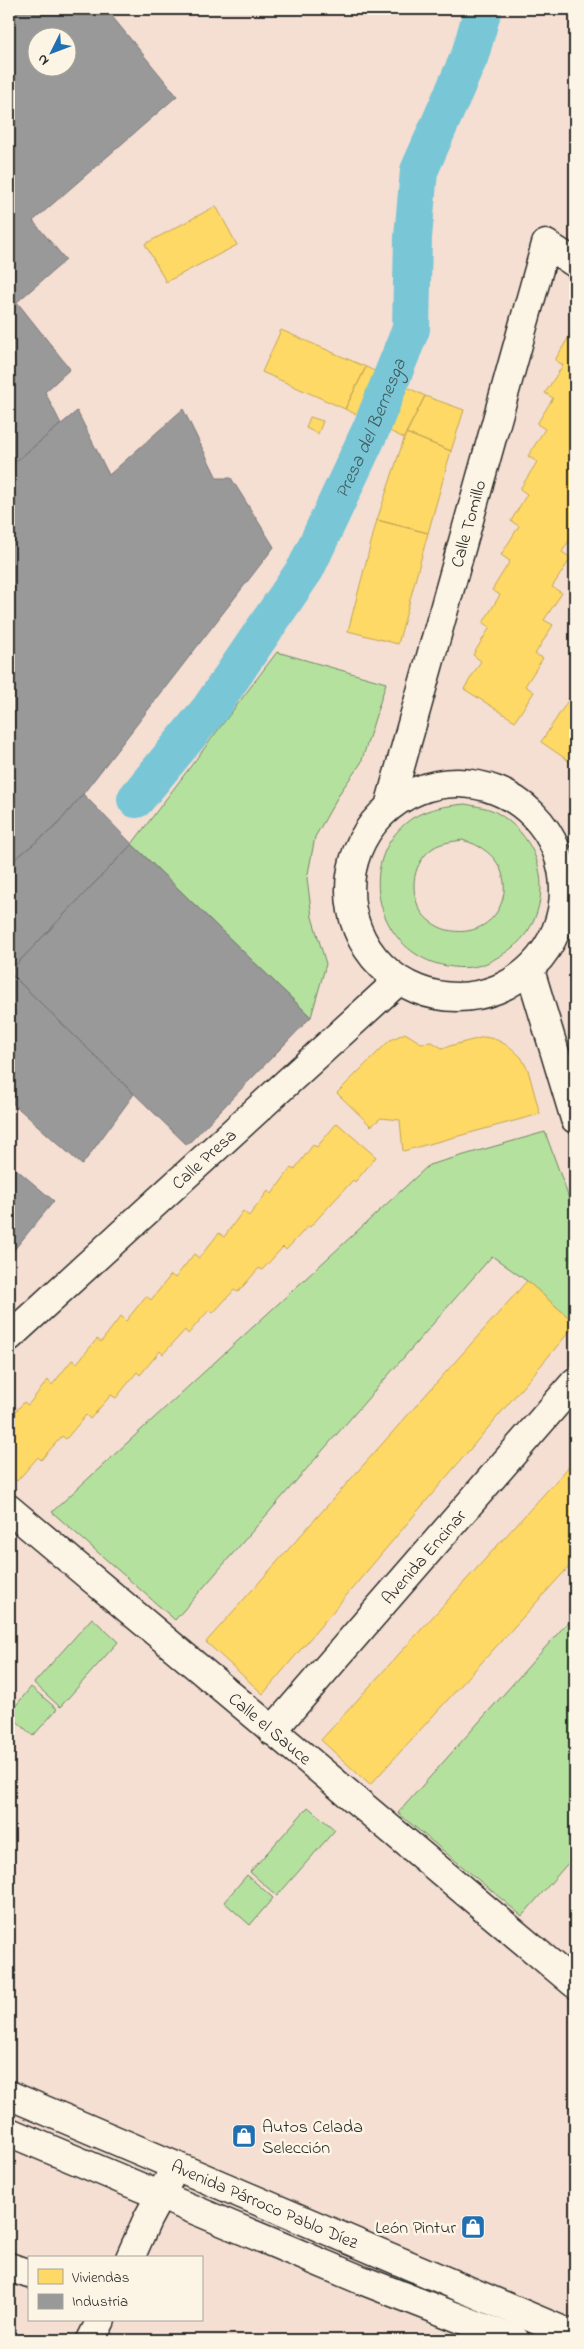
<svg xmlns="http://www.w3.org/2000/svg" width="584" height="2349" font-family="'Indie Flower',sans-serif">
<rect width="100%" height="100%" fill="#f5ded2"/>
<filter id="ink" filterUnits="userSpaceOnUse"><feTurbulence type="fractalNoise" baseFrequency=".02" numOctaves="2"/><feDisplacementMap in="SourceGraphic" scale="10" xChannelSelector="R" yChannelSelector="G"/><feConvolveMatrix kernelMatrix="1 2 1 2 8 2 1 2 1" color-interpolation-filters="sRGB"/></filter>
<g filter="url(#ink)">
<path fill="#b5e19f" stroke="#708665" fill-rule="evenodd" d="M277,652L386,683L361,763L341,791L315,837L307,879L312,917L326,964L311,1017L132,844Z
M465,804C474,806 486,807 494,811C534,833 552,878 534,920C525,940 510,951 491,961C478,968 462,969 447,966C378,955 352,862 411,819C428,808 446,806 465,804ZM462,840C531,857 508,944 447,930C436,927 425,919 420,910C409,889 413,862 433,848C442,842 452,842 462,840Z
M545,1132L575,1215V1323L527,1281L492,1256L175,1620L52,1512L429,1165Z
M92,1618L118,1642L60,1707L34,1683Z
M568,1622L575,1629V1855L522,1916L398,1813Z
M31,1687L57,1709L33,1736L9,1714Z
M308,1807L335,1830L277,1896L250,1872Z
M247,1875L273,1898L250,1925L224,1902Z"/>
<path fill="#ffd966" stroke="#bfa554" d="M216,206L237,245L166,282L145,244Z
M281,330L366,367L345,409L262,372Z
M573,330L575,332V515L573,519L575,521V531L562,552L571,558L552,587L562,593L544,620L553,625L535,654L543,658L525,686L534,692L515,721L464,689L481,661L473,655L490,627L483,623L500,595L492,590L510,561L501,555L519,526L511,521L527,494L520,489L537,462L528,456L545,429L537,424L553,398L545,393L563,365L555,360Z
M366,367L425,396L404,438L345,409Z
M425,396L464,410L451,451L406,433Z
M310,417L323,421L318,434L306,428Z
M406,433L451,451L428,533L377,520Z
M377,520L428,533L398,644L348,631Z
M575,690V765L541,742Z
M405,1033L421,1043L432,1042L442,1048L484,1037L495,1039L510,1047L521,1057L528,1070L540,1114L403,1151L400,1120L381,1118L371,1126L337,1093L389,1041Z
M337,1123L376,1157L355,1182L353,1180L310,1227L308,1226L286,1250L283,1247L262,1270L259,1268L238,1292L234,1290L213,1313L209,1310L188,1334L185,1330L163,1354L160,1351L140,1375L137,1372L116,1398L111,1395L90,1419L86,1415L66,1439L62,1436L41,1460L38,1457L17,1481L9,1474V1419L24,1402L28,1405L48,1380L52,1385L72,1360L77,1363L97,1339L101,1342L121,1316L126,1321L146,1296L151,1300L171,1275L175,1278L194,1254L199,1258L219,1233L224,1237L243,1211L249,1216L268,1191L272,1194L291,1168L294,1170L313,1145L317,1147Z
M527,1281L575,1323V1325L263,1694L206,1642Z
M575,1460V1560L370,1785L321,1740Z"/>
<path fill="#999" stroke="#787878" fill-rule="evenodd" d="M9,9H106L177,96L33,221L66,260L17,302L70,369L45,392L61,424L9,467ZM38,38H68V68H38Z
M183,409L217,478H231L274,547L83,794L56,826L9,864V467L77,411L109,475Z
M83,794L132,844L9,972V864L56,826Z
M132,844L311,1017L187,1145L9,972Z
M9,972L134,1094L82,1165L9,1100Z
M9,1163L54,1201L9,1256Z"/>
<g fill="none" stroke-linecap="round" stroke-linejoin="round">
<path stroke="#78c6d6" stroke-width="38" id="s1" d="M136,799L210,709L306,568L371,429L411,329L413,237L419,171L470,55L483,9"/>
<defs>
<g id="street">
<circle cx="457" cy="890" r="107"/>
<path id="s2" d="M390,803L546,244L575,263"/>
<path d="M530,970L575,1119"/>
<path id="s3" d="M9,1337L398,981"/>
<path id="s4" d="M9,1509L575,1984"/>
<path id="s5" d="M272,1731L575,1382"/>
<path d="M130,2258L147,2220L176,2166"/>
<path d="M9,2267L29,2274"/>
<path d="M91,2340L101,2320"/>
</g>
<g id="secondary">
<path id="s6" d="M9,2095L575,2336"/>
<path d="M9,2132L359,2279L515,2340"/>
</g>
</defs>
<use href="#street" stroke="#2b2b2b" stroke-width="31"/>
<use href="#secondary" stroke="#2b2b2b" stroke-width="31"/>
<use href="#street" stroke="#fcf5e5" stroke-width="28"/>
<use href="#secondary" stroke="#fcf5e5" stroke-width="28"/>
</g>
</g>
<defs>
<symbol id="shop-square" viewBox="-11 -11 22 22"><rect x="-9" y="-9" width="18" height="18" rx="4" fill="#1f6fb2" stroke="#fcf5e5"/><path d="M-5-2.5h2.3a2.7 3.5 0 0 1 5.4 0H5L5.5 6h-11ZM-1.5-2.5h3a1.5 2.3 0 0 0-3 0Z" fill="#fff"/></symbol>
</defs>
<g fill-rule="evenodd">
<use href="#shop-square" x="230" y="2122" width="28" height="28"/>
<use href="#shop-square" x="459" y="2213" width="28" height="28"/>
</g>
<g text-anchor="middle" stroke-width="5" stroke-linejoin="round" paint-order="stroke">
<g font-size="18" fill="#2b2b2b" stroke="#fcf5e5">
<text dy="6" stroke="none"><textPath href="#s2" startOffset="290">Calle Tomillo</textPath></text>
<text dy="6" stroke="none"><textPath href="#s3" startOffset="264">Calle Presa</textPath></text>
<text dy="6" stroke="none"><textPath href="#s5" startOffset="231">Avenida Encinar</textPath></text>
<text dy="6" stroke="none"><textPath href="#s4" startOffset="341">Calle el Sauce</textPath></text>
<text dy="6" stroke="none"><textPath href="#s6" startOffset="278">Avenida Párroco Pablo Díez</textPath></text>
</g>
<g font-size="18" fill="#2b2b2b" stroke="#fcf5e5" text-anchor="start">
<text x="262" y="2132">Autos Celada<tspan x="262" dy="21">Selección</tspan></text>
<text x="456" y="2233" text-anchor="end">León Pintur</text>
</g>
<g font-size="19" font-style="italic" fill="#425a5e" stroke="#fcf5e5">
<text dy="7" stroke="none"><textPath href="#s1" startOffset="441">Presa del Bernesga</textPath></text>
</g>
</g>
<rect width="584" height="2349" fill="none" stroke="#fcf5e5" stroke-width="30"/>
<rect x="15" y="15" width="554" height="2319" fill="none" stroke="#2b2b2b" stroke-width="2" filter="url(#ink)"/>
<rect x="28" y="2256" width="175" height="65" fill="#fcf5e5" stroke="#a8a49b"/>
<rect x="38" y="2269" width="25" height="15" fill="#ffd966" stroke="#a8a49b"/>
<text x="72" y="2282" font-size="15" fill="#2b2b2b">Viviendas</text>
<rect x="38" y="2294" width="25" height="15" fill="#999999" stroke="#a8a49b"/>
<text x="72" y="2306" font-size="15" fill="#2b2b2b">Industria</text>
<g transform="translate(52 52) rotate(228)"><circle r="24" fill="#fcf5e5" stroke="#a8a49b"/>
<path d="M0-4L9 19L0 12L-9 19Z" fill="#1f6fb2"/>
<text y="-8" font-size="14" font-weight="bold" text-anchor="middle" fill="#2b2b2b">N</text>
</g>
</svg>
